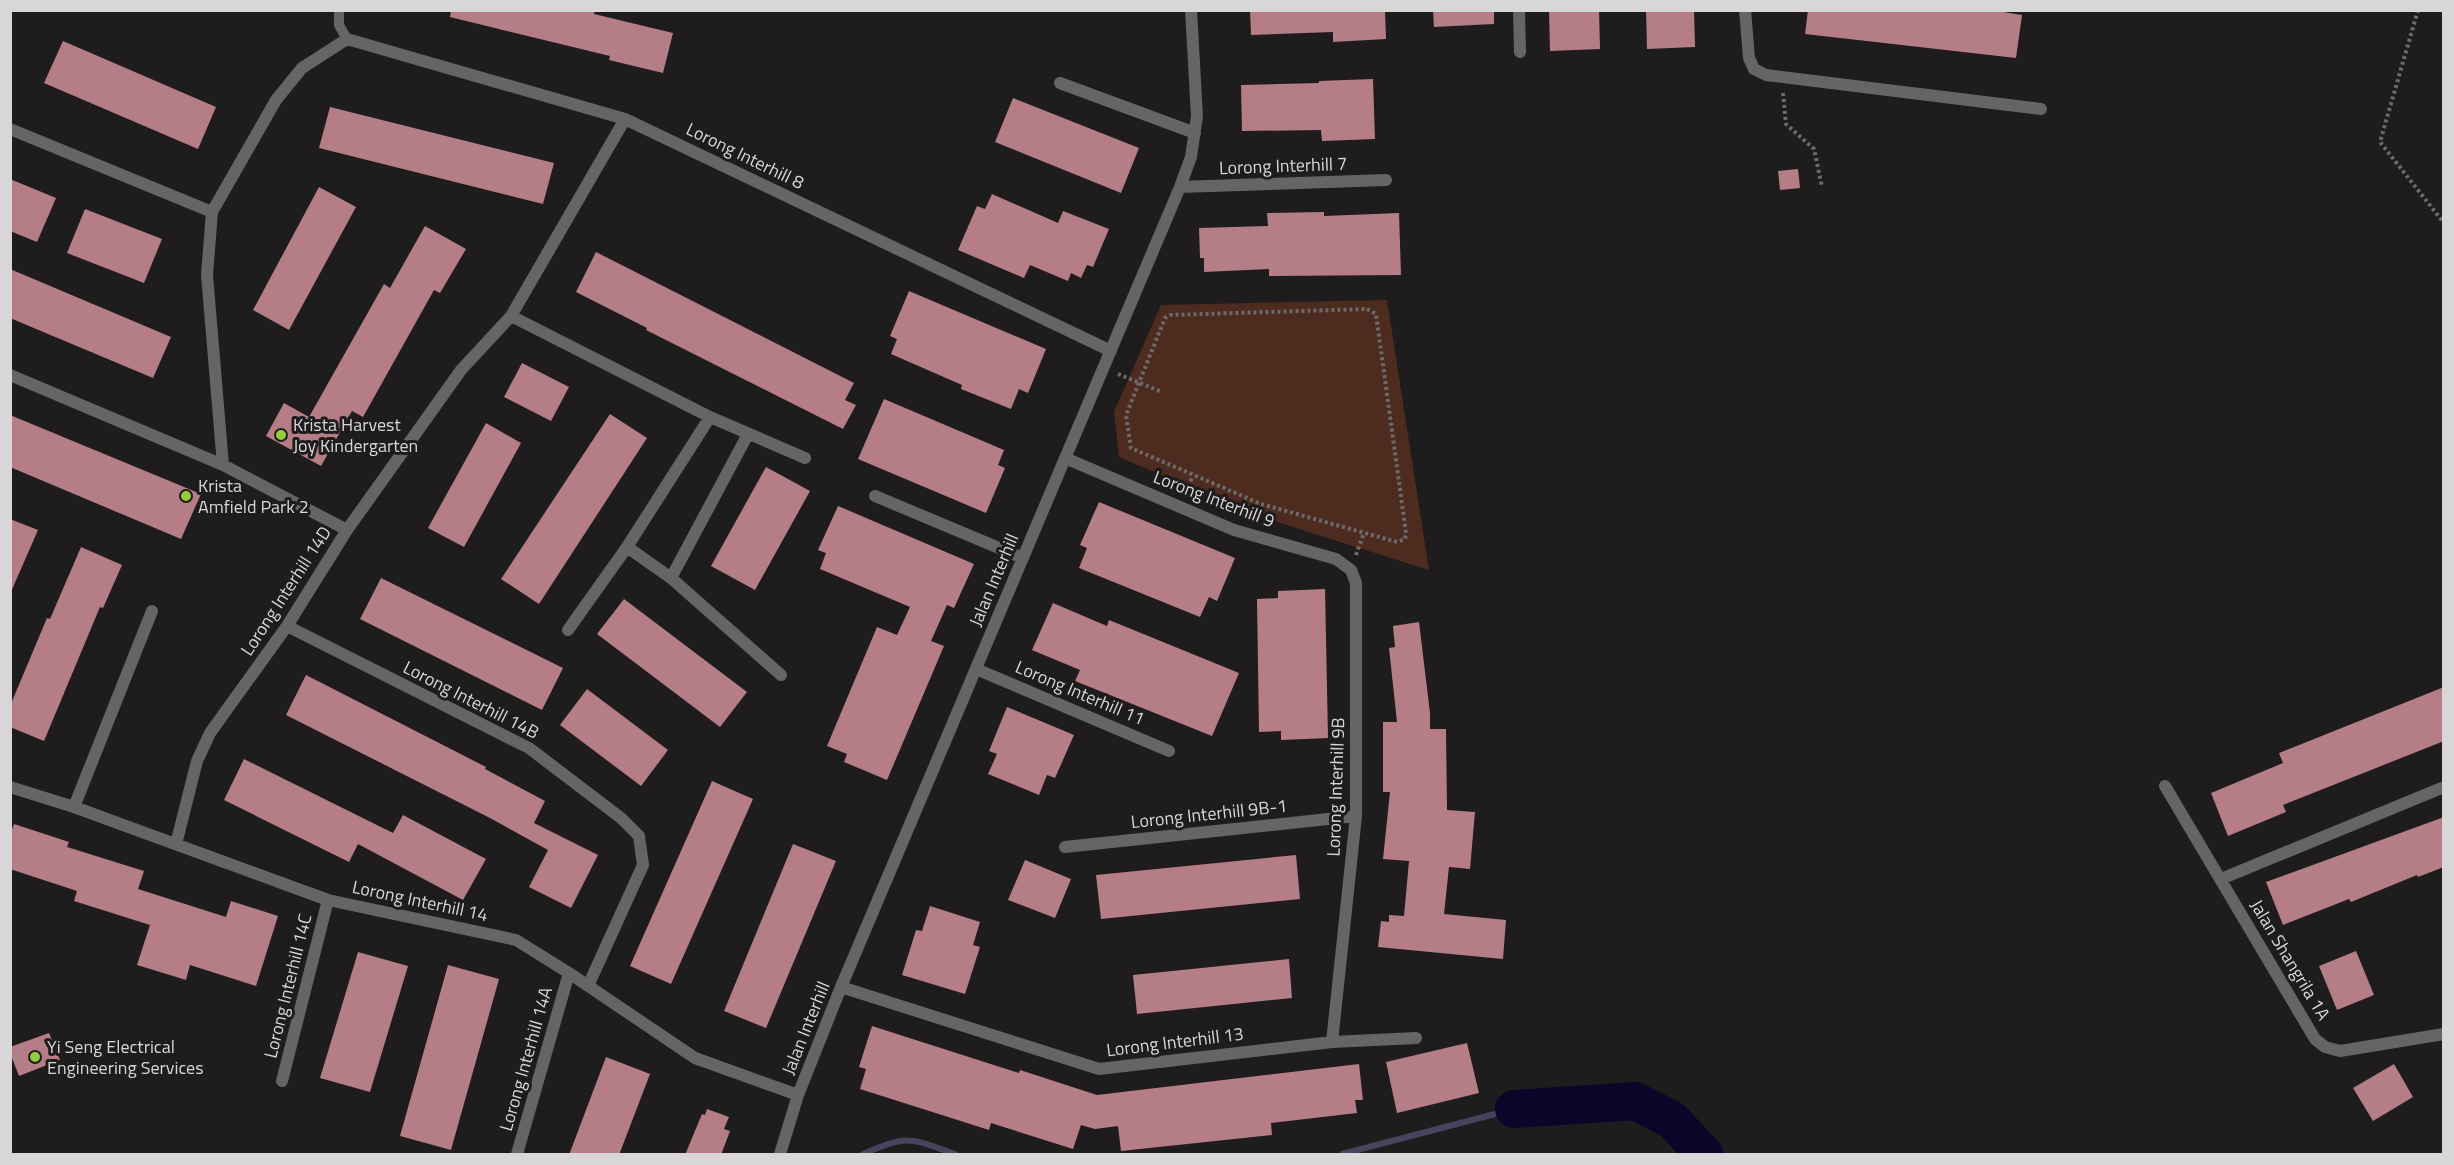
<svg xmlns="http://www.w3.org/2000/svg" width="2454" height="1165" font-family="'Titillium Web',sans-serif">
<rect width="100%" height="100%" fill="#1f1c1e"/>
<path fill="#4e2b1f" d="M1387,300L1429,570L1258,516L1119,457L1114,412L1161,305Z"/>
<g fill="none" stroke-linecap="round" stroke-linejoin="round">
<path stroke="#47445e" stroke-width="6" d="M863,1154C909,1134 909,1138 955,1154
M1342,1154L1514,1109"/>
<path stroke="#090629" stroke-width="38" d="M1514,1109L1635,1101L1672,1120L1704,1154"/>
</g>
<path fill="#b57e86" d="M451,10H595L594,14L673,33L663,73L609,60L610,56L450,17Z
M1250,10H1385L1386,39L1333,42V32L1251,35Z
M1433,10H1494V24L1434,27Z
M1549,10H1599L1600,49L1550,51Z
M1646,10H1694L1695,47L1647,49Z
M1808,10H1990L2022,15L2016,58L1805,34Z
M63,41L216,107L198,149L44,83Z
M1373,79L1375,139L1322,141L1321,130L1242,131L1241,85L1319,83V81Z
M1013,98L1139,148L1121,193L995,142Z
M330,107L554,163L543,204L319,148Z
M1798,169L1800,188L1780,190L1778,171Z
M10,179L56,198L37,242L10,231Z
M319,187L356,207L289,330L253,310Z
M992,194L1058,223L1063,211L1109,229L1093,267L1087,265L1081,278L1071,273L1068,281L1030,265L1024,278L958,250L977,206L985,209Z
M85,209L162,239L144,283L67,253Z
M1324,212V216L1399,213L1401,275L1269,276V269L1204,272V258H1200L1199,228L1268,226L1267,213Z
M425,226L466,249L440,293L434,290L363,417L352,411L321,466L266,436L284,403L309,417L384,284L390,288Z
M596,252L854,383L845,400L856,405L843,429L646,330L647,328L576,292Z
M10,269L171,337L153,378L10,318Z
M909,291L1046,349L1028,393L1019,389L1011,409L961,389L962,385L891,354L897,339L890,336Z
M522,363L569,387L551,421L504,397Z
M884,399L1004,450L998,465L1005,468L986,513L858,459Z
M610,414L647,438L539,604L501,579Z
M10,415L201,494L181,539L10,467Z
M486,423L521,443L464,547L428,528Z
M766,467L810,491L755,590L711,566Z
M1099,502L1235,558L1217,601L1209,597L1200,617L1079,568L1087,548L1080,545Z
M838,506L974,564L954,608L947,605L931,641L944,646L887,780L844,762L847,754L827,746L877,627L897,635L910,607L820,569L826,553L818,550Z
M10,519L38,530L10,594Z
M81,547L122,565L103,608L100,607L44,741L10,727V706L47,618L50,619Z
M381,578L563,668L542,710L360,619Z
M1325,589L1328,738L1281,740V731L1259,732L1257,599L1278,598V591Z
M624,599L747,692L720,727L597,634Z
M1053,603L1107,626L1109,620L1239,673L1212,736L1075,681L1080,670L1032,650Z
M1419,622L1430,713V729H1446L1447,810L1475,812L1470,869L1449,867L1444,914L1506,920L1503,959L1378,947L1381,921L1389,922V915L1404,916L1409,861L1383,859L1390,792H1383V722H1397L1389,648L1395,647L1393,626Z
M306,675L486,767L485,769L545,801L534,823L598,855L571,908L529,887L548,850L488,817L286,715Z
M2444,687V741L2283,805L2286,812L2228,836L2211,793L2283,763L2279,753Z
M587,689L668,750L641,786L560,725Z
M1007,707L1074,735L1055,778L1047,775L1039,795L988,774L997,754L989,751Z
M244,759L393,833L403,815L486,859L463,900L358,844L349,862L224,800Z
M712,781L753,799L671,984L630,966Z
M2444,817V867L2418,877L2417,875L2351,902L2349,899L2283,925L2266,882Z
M14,824L69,842L67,847L144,871L138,889L226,917L231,901L278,916L256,986L190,965L186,980L137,965L150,925L74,901L77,891L10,869V835Z
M793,844L836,861L766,1028L724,1011Z
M1296,855L1300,899L1101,919L1096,875Z
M1025,860L1071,879L1055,918L1008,900Z
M930,906L980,922L973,945L980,947L965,994L902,975L916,930L922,931Z
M2356,951L2374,995L2337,1010L2319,966Z
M358,952L408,966L370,1092L320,1078Z
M1289,959L1292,998L1137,1014L1133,975Z
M448,965L499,979L451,1150L400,1136Z
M872,1026L1019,1073L1020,1070L1097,1095L1359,1064L1363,1100H1355L1357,1113L1271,1123L1272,1135L1121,1151L1118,1126L1095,1129L1081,1125L1073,1149L991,1123L989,1130L860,1089L866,1069L859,1067Z
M49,1033L60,1060L19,1076L10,1053V1047Z
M1467,1043L1479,1093L1397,1113L1386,1062Z
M606,1057L650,1074L619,1155H569Z
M2394,1064L2413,1097L2373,1121L2353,1088Z
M707,1109L729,1117L724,1129L730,1131L721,1155H685L702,1114L705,1115Z"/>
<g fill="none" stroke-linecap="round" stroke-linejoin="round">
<path stroke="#6d6a6c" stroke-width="4" stroke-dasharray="3 3" stroke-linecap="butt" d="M2418,10L2380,142L2444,223
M1783,93L1786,124L1814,149L1822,187
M1367,309L1376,314L1406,533L1405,539L1397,542L1261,504L1131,448L1126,415L1165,318L1170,315Z
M1118,374L1162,392
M1185,492L1193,476
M1356,555L1364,533"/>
<path stroke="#656466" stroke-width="10" d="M339,10V25L347,39"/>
<path stroke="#656466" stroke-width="12" d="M1519,10L1520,52
M1745,10L1749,58L1754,69L1766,75L2041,109
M1060,83L1195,133
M10,129L212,212
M1180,187L1386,180
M511,316L710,417L805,458
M10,375L223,465L347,530L287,626L210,733L197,761L176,844
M1065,458L1234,530L1336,559L1351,570L1356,583V816L1332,1042
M223,465L207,275L212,212L276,100L302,68L347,39L625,119L1111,351
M875,496L1023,558
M347,530L461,370L511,316L625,119
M627,547L671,578L781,675
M671,578L748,434
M287,626L529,748L621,818L639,836L643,865L588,986
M568,630L627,547L710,417
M976,669L1169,751
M2165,786L2315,1039L2325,1047L2340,1051L2444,1034
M10,787L74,807L328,900L516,940L569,973L695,1058L798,1095
M74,807L152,611
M1065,847L1356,816
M2221,879L2444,787
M841,987L1099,1069L1332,1042L1416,1038
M282,1081L328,900
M517,1154L569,973
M780,1154L798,1095L841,987L1180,187L1191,157L1197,116L1191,10"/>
</g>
<g fill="#94cc3c" stroke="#1f1c1e" stroke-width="2">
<circle cx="281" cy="435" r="6"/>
<circle cx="186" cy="496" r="6"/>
<circle cx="35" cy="1057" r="6"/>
</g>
<g text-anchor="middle" stroke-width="6" stroke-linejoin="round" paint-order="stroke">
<g font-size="18" fill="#d9d6d8" stroke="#1f1c1e">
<text transform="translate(745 156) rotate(26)" y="6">Lorong Interhill 8</text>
<text transform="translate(1283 166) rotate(-2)" y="6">Lorong Interhill 7</text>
<text transform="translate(1214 499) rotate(21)" y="6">Lorong Interhill 9</text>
<text transform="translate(994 580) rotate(-67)" y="6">Jalan Interhill</text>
<text transform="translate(286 591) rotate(-57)" y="6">Lorong Interhill 14D</text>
<text transform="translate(1080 693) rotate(23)" y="6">Lorong Interhill 11</text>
<text transform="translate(471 700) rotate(27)" y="6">Lorong Interhill 14B</text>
<text transform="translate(1336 787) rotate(-88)" y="6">Lorong Interhill 9B</text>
<text transform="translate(1209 814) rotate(-6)" y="6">Lorong Interhill 9B-1</text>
<text transform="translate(420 901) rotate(12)" y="6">Lorong Interhill 14</text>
<text transform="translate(2290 960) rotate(59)" y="6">Jalan Shangrila 1A</text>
<text transform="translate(288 986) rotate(-76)" y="6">Lorong Interhill 14C</text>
<text transform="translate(806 1028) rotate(-68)" y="6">Jalan Interhill</text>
<text transform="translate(1175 1042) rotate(-7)" y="6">Lorong Interhill 13</text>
<text transform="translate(526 1059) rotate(-74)" y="6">Lorong Interhill 14A</text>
</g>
<g font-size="18" fill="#d9d6d8" stroke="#1f1c1e" text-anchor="start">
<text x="293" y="431">Krista Harvest<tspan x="293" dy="21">Joy Kindergarten</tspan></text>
<text x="198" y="492">Krista<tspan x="198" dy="21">Amfield Park 2</tspan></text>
<text x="47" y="1053">Yi Seng Electrical<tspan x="47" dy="21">Engineering Services</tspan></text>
</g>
</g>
<rect width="2454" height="1165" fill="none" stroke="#d9d6d8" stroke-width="24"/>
</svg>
